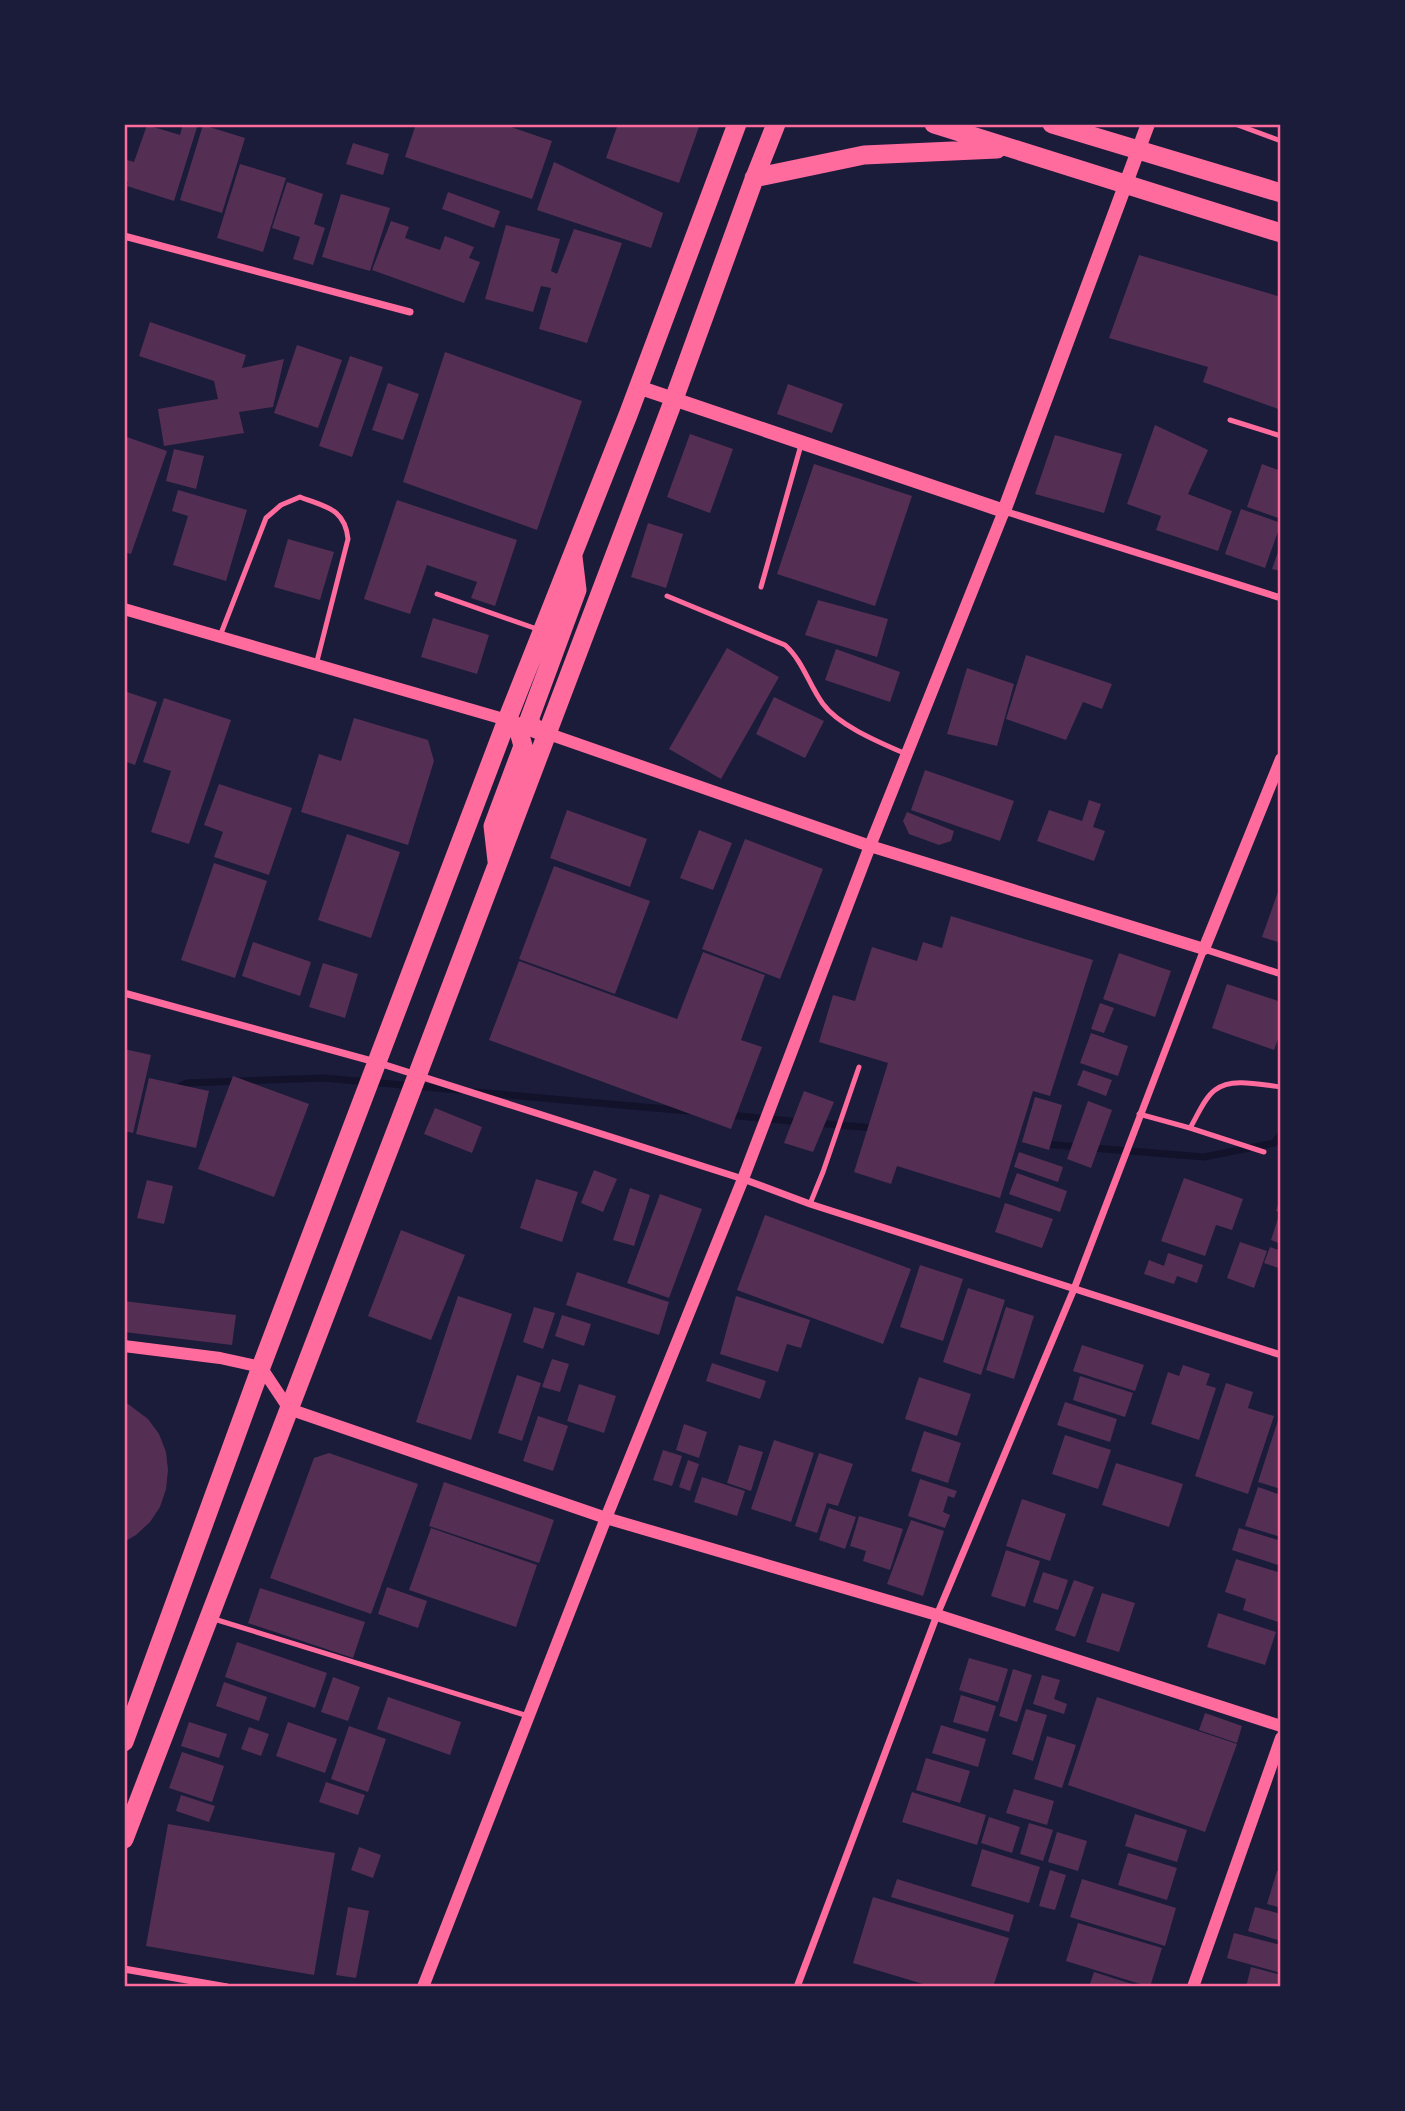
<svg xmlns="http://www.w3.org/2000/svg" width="1405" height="2111" font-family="'Roboto Serif',serif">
<rect width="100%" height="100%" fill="#1b1b3a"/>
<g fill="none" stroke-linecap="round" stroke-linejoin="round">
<path stroke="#12122b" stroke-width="7" d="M176,1088L187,1083L324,1078L459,1090
M475,1092L689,1111
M729,1115L801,1122
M816,1123L874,1128
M1043,1144L1204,1157L1274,1143L1281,1134"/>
</g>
<path fill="#542f53" d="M183,124H198L174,201L127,186L128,182L124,181V159L134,162L147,125L180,135Z
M416,124H502L552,141L532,199L405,157Z
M618,124H700L679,183L606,158Z
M203,125L245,138L222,213L180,200Z
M353,143L389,154L383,175L346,164Z
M554,162L663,213L651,248L537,210Z
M240,164L286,178L263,252L217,238Z
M287,182L323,194L314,224L325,228L313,265L293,259L300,237L272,228Z
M448,192L500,211L494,228L442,209Z
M341,194L390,208L370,271L322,257Z
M391,221L409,227L405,238L440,250L445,236L474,247L469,258L480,262L464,303L372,270Z
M506,225L560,239L551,271L557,274L574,229L622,243L587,343L539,329L551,288L541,286L533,312L485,299Z
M1139,255L1281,297V410L1203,382L1208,367L1109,338Z
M150,322L246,355L242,368L284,359L273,407L239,412L244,433L164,446L158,409L218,399L214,381L139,356Z
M297,345L342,360L318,428L274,413Z
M445,352L582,401L537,530L403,482Z
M350,356L383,367L352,457L319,446Z
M388,383L419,394L403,440L372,430Z
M788,384L843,404L832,433L777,414Z
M1155,425L1208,450L1188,494L1232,511L1218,551L1156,530L1161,516L1127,504Z
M690,434L733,449L710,513L667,497Z
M1055,435L1122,454L1104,513L1035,494Z
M124,436L167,451L131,554L124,552Z
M174,449L204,456L196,489L166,481Z
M814,464L912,496L875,606L777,574Z
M1262,464L1281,471V519L1247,507Z
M178,490L247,510L226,581L173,565L188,516L172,511Z
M397,500L517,540L495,606L471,598L477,582L427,565L410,614L364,599Z
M1241,509L1281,523L1265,568L1225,554Z
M648,523L683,534L666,588L631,577Z
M288,539L334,552L320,600L274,587Z
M1280,546H1281V571L1272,569Z
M818,600L888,619L877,657L805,635Z
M433,618L489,635L477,674L421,657Z
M727,648L779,677L721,779L669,749Z
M836,649L900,672L890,702L825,680Z
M1026,655L1112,684L1102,709L1083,702L1066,740L1006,719Z
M967,668L1014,684L997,746L947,734Z
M124,691L157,702L135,765L124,761Z
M774,697L824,721L805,758L756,734Z
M164,698L231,720L189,844L151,832L171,771L143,762Z
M354,718L428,740L434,761L408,845L301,812L319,754L341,761Z
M925,770L1014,801L1000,841L911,810Z
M219,784L292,808L269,875L214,857L223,832L204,825Z
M1089,800L1101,804L1093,827L1105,831L1094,861L1037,841L1049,810L1082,821Z
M567,810L647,839L630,887L550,858Z
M907,812L954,831L951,841L939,845L909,834L903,821Z
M699,830L732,843L713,890L680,878Z
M347,834L400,852L371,938L318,920Z
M745,839L823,869L780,979L702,949Z
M214,863L267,881L235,978L181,960Z
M554,866L650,901L615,994L519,959Z
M1280,886H1281V943L1262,937Z
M951,916L1093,960L1050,1096L1033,1091L1000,1198L897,1166L891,1184L854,1172L888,1063L819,1042L833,995L855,1001L872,947L917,961L923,942L942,948Z
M253,942L311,962L300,996L242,976Z
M703,952L765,975L741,1040L762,1047L731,1129L489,1040L519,961L677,1019Z
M1119,953L1171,971L1155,1017L1103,999Z
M323,963L358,974L345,1018L309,1007Z
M1227,984L1281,1002V1031L1274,1050L1212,1028Z
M1100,1003L1114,1008L1104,1033L1091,1029Z
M1091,1033L1128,1046L1118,1076L1080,1063Z
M124,1049L151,1055L133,1133L124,1131Z
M1083,1070L1112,1080L1106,1096L1077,1085Z
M233,1076L309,1104L274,1197L198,1169Z
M149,1078L209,1091L196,1148L136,1134Z
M804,1091L834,1102L813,1152L784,1143Z
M1035,1097L1062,1105L1049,1150L1022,1142Z
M1088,1101L1112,1110L1091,1168L1067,1159Z
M435,1108L482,1127L472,1153L424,1134Z
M1019,1152L1063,1167L1058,1182L1014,1167Z
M594,1170L617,1179L603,1212L581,1203Z
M1017,1173L1067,1191L1060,1212L1009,1194Z
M1184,1178L1243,1199L1232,1230L1216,1225L1205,1256L1161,1241Z
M536,1179L578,1192L562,1242L520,1228Z
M147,1180L173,1186L164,1224L137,1218Z
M630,1188L650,1195L634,1246L613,1240Z
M660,1194L702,1209L669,1298L627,1283Z
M1280,1198H1281V1244L1271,1240L1280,1212L1276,1211Z
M1005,1203L1053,1219L1042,1248L995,1232Z
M765,1215L911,1269L883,1344L737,1290Z
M401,1230L465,1255L431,1340L368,1316Z
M1240,1242L1267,1251L1254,1288L1227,1278Z
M1270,1247L1281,1251V1269L1264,1263Z
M1168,1253L1203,1265L1197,1283L1177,1276L1174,1284L1144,1274L1149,1260L1164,1266Z
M920,1265L963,1279L943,1341L900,1327Z
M577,1272L669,1302L659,1335L566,1305Z
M968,1288L1005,1300L981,1375L943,1362Z
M458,1296L512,1314L471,1440L416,1422Z
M736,1296L810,1320L801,1348L787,1344L778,1372L720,1354Z
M124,1301L236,1315L232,1345L124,1332Z
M534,1307L555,1313L543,1349L523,1342Z
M1006,1307L1034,1316L1014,1379L986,1370Z
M562,1315L591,1324L584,1346L555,1336Z
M1082,1345L1144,1365L1135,1391L1073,1371Z
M552,1359L569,1364L560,1392L542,1387Z
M712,1363L766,1381L760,1399L706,1381Z
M1183,1365L1210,1374L1206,1385L1216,1388L1199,1440L1151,1424L1168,1372L1179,1376Z
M517,1375L541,1383L522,1441L498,1433Z
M1080,1376L1133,1393L1125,1417L1073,1400Z
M919,1377L971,1394L957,1436L905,1419Z
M1226,1383L1253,1392L1248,1408L1274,1416L1248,1494L1195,1476Z
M579,1384L616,1396L604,1433L567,1421Z
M124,1401L148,1419L159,1434L166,1452L168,1470L166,1489L160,1507L150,1522L136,1535L124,1542Z
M1065,1402L1117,1419L1110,1442L1057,1425Z
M1280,1414H1281V1489L1258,1482Z
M538,1416L568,1426L553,1471L523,1461Z
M684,1424L707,1432L699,1458L676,1450Z
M924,1431L961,1443L948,1483L911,1471Z
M1065,1435L1111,1450L1098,1489L1052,1474Z
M774,1440L814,1453L791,1522L751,1509Z
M739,1445L763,1452L751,1491L727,1483Z
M663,1450L682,1456L672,1486L653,1480Z
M329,1453L418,1484L371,1614L270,1578L314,1458Z
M819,1453L853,1464L838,1506L827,1503L817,1533L795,1526Z
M688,1460L699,1464L690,1491L679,1487Z
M1116,1463L1183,1484L1169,1527L1102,1505Z
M702,1477L745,1491L737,1516L694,1502Z
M920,1479L957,1491L954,1498L948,1496L943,1512L950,1515L945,1528L908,1516Z
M444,1482L554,1520L539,1563L429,1526Z
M1258,1487L1281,1495V1537L1245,1526Z
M1022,1499L1066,1514L1050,1561L1006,1546Z
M829,1508L856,1517L845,1549L819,1540Z
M859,1516L903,1529L890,1570L863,1561L866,1551L850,1546Z
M911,1520L944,1531L923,1596L887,1584Z
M431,1528L537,1565L516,1627L409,1590Z
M1239,1528L1281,1541V1566L1232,1550Z
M1006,1550L1040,1561L1025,1607L991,1596Z
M1236,1559L1281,1573V1623L1243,1610L1246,1599L1225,1592Z
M1043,1572L1068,1580L1058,1610L1033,1602Z
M1074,1580L1094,1587L1075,1637L1055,1630Z
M387,1587L427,1601L418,1628L378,1614Z
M260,1588L365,1622L353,1658L248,1623Z
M1102,1593L1135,1603L1119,1652L1086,1642Z
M1218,1613L1276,1632L1265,1665L1207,1647Z
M237,1642L327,1673L315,1708L225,1677Z
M969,1658L1008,1669L998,1702L959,1690Z
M1013,1669L1032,1675L1017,1722L999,1716Z
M1042,1675L1060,1680L1054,1699L1067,1704L1064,1714L1033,1704Z
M333,1677L360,1687L348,1721L321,1712Z
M224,1682L267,1697L259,1721L216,1706Z
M961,1695L996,1706L988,1732L953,1722Z
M388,1697L461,1722L450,1755L377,1729Z
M1097,1697L1237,1744L1205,1832L1068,1785Z
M1026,1709L1047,1715L1033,1761L1012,1754Z
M1205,1713L1242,1726L1237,1743L1199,1730Z
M189,1722L227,1734L219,1758L181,1746Z
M288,1722L337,1739L325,1773L276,1756Z
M941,1725L986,1739L978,1767L932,1753Z
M349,1726L386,1739L368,1792L331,1779Z
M249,1727L269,1734L261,1756L241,1749Z
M1047,1736L1076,1745L1062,1788L1034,1779Z
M182,1752L224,1766L212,1802L169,1788Z
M926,1758L970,1771L960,1803L916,1790Z
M326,1782L365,1795L358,1815L319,1802Z
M1014,1789L1054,1801L1047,1825L1006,1813Z
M912,1792L986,1815L977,1845L902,1822Z
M181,1795L215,1806L209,1822L176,1811Z
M1135,1814L1187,1830L1177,1862L1125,1846Z
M989,1817L1020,1827L1012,1853L981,1843Z
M1029,1823L1053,1830L1043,1861L1020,1854Z
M168,1824L335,1853L314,1975L146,1946Z
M1057,1832L1087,1841L1078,1871L1048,1862Z
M359,1847L381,1855L373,1878L351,1870Z
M982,1849L1040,1867L1029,1903L971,1886Z
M1128,1853L1177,1868L1167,1900L1118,1885Z
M1050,1870L1066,1875L1055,1910L1039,1906Z
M1277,1871L1281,1872V1908L1267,1904Z
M897,1879L1014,1915L1009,1932L891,1897Z
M1082,1879L1176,1908L1165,1946L1070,1917Z
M873,1897L1009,1938L993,1987H933L853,1963Z
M348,1907L369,1911L356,1978L336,1975Z
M1255,1907L1281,1914V1941L1248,1931Z
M1078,1923L1162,1948L1150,1987L1066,1961Z
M1234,1933L1281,1945V1973L1227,1958Z
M1251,1967L1281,1975V1987H1246Z
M1094,1972L1132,1984L1131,1987H1089Z"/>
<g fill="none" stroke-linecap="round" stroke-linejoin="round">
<path stroke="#ff6b9d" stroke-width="5" d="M1235,124L1281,141
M1230,420L1281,436
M761,587L801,445
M437,594L537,629
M667,596L785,645C803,661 809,685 823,704C839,726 881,743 906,754
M220,636L266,518L281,505L300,497C325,507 345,508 348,539L316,665
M1139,1114L1190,1128L1264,1152
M1190,1128C1197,1117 1204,1098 1215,1090C1232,1077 1261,1085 1281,1087
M810,1204L823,1172L859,1067
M214,1619L528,1716"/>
<path stroke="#ff6b9d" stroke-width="7" d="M124,236L410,312
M1004,511L1281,598
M124,993L379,1063L743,1179L810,1204L1281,1355
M124,1969L227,1987
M797,1987L937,1615L1074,1289L1204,949L1281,974"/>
<path stroke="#ff6b9d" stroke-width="12" d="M124,609L507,720
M546,733L870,846L1204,949L1281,759
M124,1346L220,1358L261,1367L289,1409L606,1518L937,1615L1281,1726
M423,1987L606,1518L743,1179L870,846L1004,511
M1193,1987L1281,1738"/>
<path stroke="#ff6b9d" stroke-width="14" d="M638,387L1004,511L1148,124"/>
<path stroke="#ff6b9d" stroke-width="19" d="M934,124L1281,233
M1052,124L1281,193
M754,178L864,155L997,149
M546,733L534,728L529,720L577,590L573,557
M497,861L493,826L523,746L518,728L507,720
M124,1742L261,1367L507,720L628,415L737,124
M124,1839L417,1076L674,399L753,182L776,124"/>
</g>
<rect width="1405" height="2111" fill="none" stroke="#1b1b3a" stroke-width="252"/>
<rect x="126" y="126" width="1153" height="1859" fill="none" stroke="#ff6b9d" stroke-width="2.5"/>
</svg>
